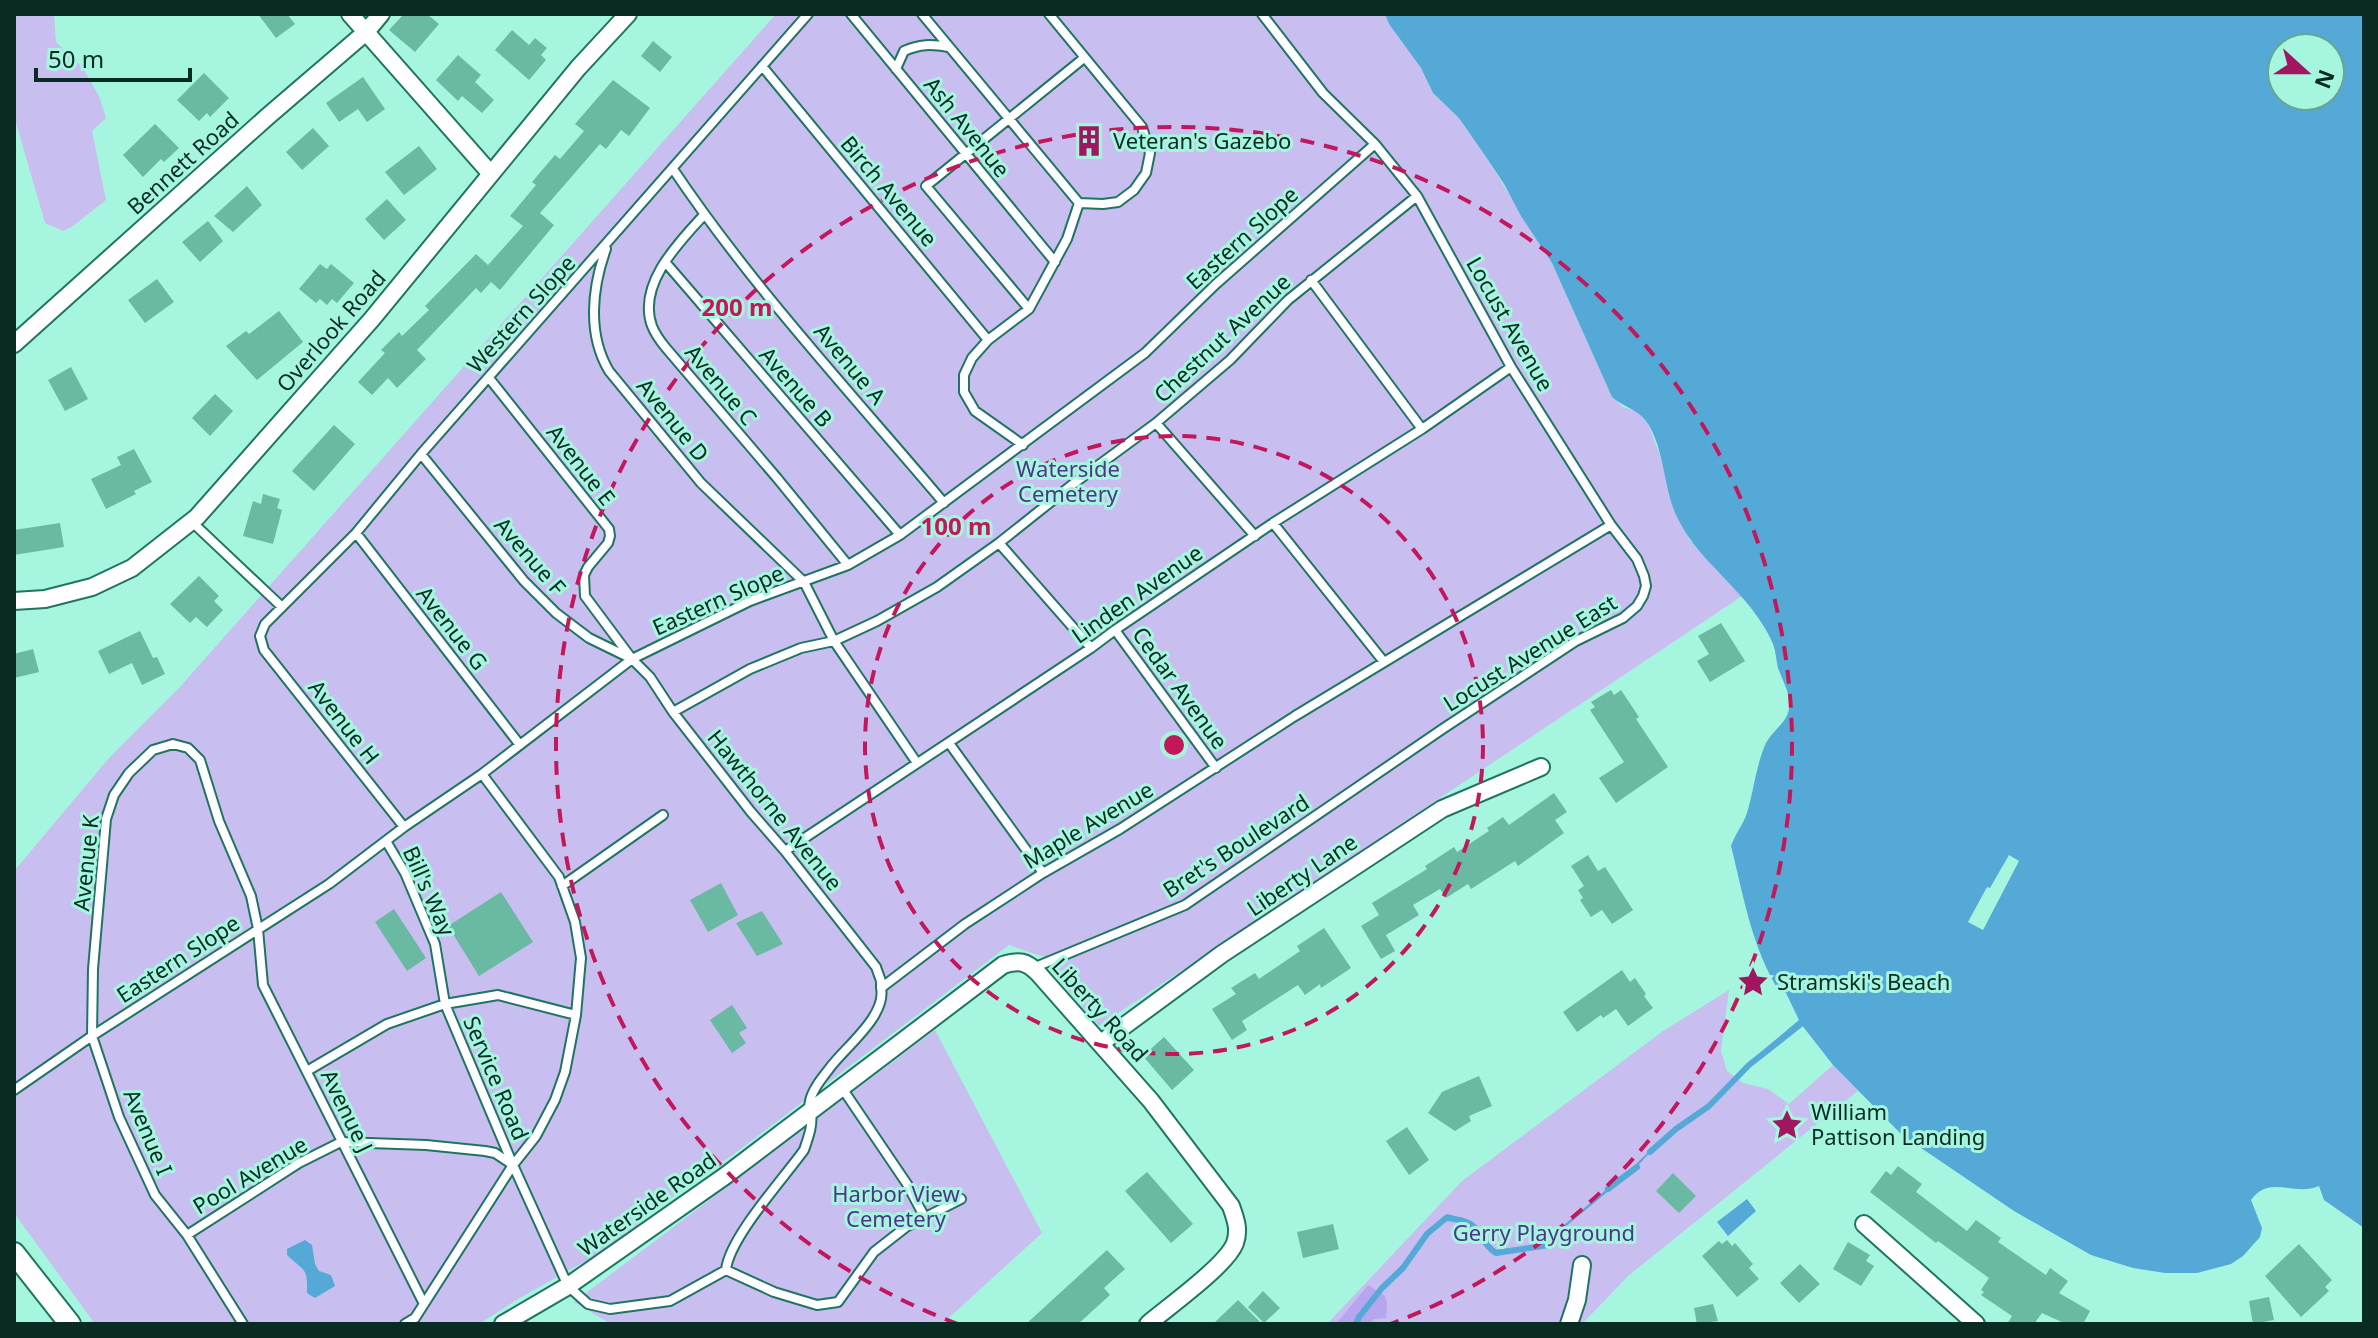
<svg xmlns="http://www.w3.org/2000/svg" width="2378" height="1338" font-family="'Noto Sans',sans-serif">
<rect width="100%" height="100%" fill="#a6f6df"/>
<path fill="#c9bef0" d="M14,14H54L56,42L83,68L99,96L106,118L92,131L106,200L73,226L63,231L45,223L14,116Z
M776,14H1385L1389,24L1421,68L1433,93L1459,118L1486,157L1552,263L1612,397L1623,407L1638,412L1648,424L1660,455L1677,517L1689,539L1742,596L1099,1026L1059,980L1044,957L1009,945L734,1154L651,1212L618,1243L518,1299L479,1324H95L14,1213V871L109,758L179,688Z
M1729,990L1721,1051L1727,1071L1743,1083L1768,1089L1789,1104L1833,1065L1858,1091L1628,1276L1582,1324H1327L1462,1181L1663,1031Z
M935,1030L1042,1233L942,1324H611L574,1302Z"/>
<path fill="#b6a5ef" d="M1368,1285L1385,1296L1387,1303L1386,1318L1374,1319L1369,1324H1336Z"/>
<path fill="#54a9d6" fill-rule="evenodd" d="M1385,14H2364V1228L2324,1200L2319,1186C2294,1197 2270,1174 2251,1200L2262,1228L2260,1237L2243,1256L2231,1264L2197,1273H2165L2133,1268L2091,1255L2014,1211L1902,1135L1833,1065L1801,1024L1749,1065L1709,1106L1676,1129L1652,1150L1634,1170L1559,1232L1549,1245L1496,1253C1483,1244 1482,1234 1473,1226C1466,1220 1455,1219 1446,1218L1427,1234L1403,1268L1382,1288L1359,1317L1356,1324H1352L1380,1286L1401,1266L1425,1232L1447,1214C1455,1216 1465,1218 1473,1224C1482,1230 1487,1242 1496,1250L1548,1243L1558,1230L1632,1168L1674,1127L1707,1105L1748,1063L1799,1020L1786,993L1779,991C1752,948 1743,894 1731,846C1735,834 1743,825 1747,813C1754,790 1756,765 1766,743C1772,731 1788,722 1789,708C1791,694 1783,682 1778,668C1776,660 1776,652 1773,644C1766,627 1752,608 1739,594C1718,570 1692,548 1678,519C1663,490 1665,447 1646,421C1637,409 1623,407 1612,397L1552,263L1521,216L1504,184L1486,157L1459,118L1433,93L1421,68L1389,24ZM2282,48H2330V96H2282Z
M1747,1199L1756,1211L1728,1236L1717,1222Z
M305,1240L312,1245L315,1264L319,1271L331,1275L335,1286L315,1298L307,1293C308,1266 303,1271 287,1255V1249Z"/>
<path fill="#a6f6df" d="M2009,855L2019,861L1983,930L1968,922L1987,887L1990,888Z"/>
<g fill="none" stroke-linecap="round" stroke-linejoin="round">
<path stroke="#54a9d6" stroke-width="6" d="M1650,1152L1676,1129L1709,1106L1749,1065L1801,1024
M1608,1189L1637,1167
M1356,1324L1359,1317L1382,1288L1403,1268L1427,1234L1446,1218C1455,1219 1466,1220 1473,1226C1482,1234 1482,1244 1496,1253L1549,1245L1558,1234"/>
</g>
<path fill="#69b9a3" d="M258,14H287L295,24L276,38Z
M404,14H427L439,24L415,52L389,30Z
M512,30L529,45L535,38L547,48L541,55L546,60L529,80L495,50Z
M653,41L672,57L660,72L641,56Z
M458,55L481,75L475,82L494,100L482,113L462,96L458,101L436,80Z
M204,73L229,98L210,117L207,113L199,121L177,100Z
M363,77L385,109L367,122L358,109L339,122L326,103Z
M613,80L650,108L629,136L621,130L606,149L600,144L540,213L554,225L500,290L491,282L481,293L476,288L417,350L426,359L397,388L388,378L372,395L358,382L385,353L381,350L399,332L402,336L429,310L425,306L476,254L488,265L523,226L510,216L536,185L532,182L555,155L560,159L584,131L575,124Z
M155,124L179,148L164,162L161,159L143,177L123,155Z
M313,128L329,146L302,170L286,152Z
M419,146L437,169L404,195L385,172Z
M247,186L262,205L233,232L214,216Z
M387,199L406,220L384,240L365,219Z
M208,221L223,241L200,262L182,242Z
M320,264L327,269L331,264L354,283L337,303L332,299L327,305L320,299L316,303L299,289Z
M157,279L174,302L145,323L128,300Z
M279,311L303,342L257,380L226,346L246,331L249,334Z
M71,367L88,399L65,411L48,380Z
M215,394L233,411L210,436L192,418Z
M334,425L355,444L314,491L292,471Z
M134,449L152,482L134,491L136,494L106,509L91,479L121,465L117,457Z
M263,494L280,499L277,508L282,510L273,544L243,536L253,501L261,504Z
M60,523L64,547L14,555V530Z
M199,576L219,596L214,601L223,610L207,627L196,617L190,623L170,604Z
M1721,623L1745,661L1710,682L1697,661L1709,654L1698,636Z
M140,631L153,658L157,657L165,674L142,685L132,663L109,674L98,651Z
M33,649L39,672L14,678V654Z
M1611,690L1614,695L1621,690L1639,717L1636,719L1668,767L1616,803L1599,778L1624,762L1590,710L1595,707L1591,702Z
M1554,793L1567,812L1555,820L1564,833L1518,866L1515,861L1471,889L1468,884L1446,898L1440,889L1413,905L1419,915L1386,935L1395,951L1381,959L1361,926L1379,915L1372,903L1427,869L1425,866L1454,847L1457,852L1489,831L1487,828L1503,817L1509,825Z
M1588,855L1598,871L1605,867L1633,910L1612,924L1602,910L1591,917L1580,900L1583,898L1578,890L1584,886L1571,866Z
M721,883L738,915L708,932L690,900Z
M501,892L533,942L479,976L448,926Z
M394,909L426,958L407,971L375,922Z
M762,911L783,944L757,956L736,923Z
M1324,928L1351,968L1321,988L1320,984L1305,995L1298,985L1242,1021L1247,1030L1232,1040L1212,1009L1236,994L1231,988L1255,973L1259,979L1300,951L1297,946Z
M1622,970L1630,982L1635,978L1646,994L1644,996L1653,1008L1628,1026L1616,1009L1603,1018L1601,1015L1577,1032L1563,1012Z
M732,1005L747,1028L739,1033L746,1043L732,1053L710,1020Z
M1164,1037L1194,1070L1172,1090L1143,1056Z
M1479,1076L1492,1106L1469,1116L1471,1121L1455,1131L1428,1113L1442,1092Z
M1407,1127L1429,1160L1409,1175L1386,1141Z
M1898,1166L1922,1184L1916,1192L1967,1231L1976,1220L2001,1238L1998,1242L2046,1275L2050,1268L2068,1281L2059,1293L2090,1311L2083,1324H2066L2042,1313L2034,1324H2007L2012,1316L1981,1295L1984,1292L1981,1290L1989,1278L1938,1241L1936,1243L1870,1192L1886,1171L1891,1175Z
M1147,1172L1193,1224L1171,1243L1125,1191Z
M1673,1173L1696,1196L1679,1213L1656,1191Z
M1333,1224L1339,1249L1303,1258L1297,1232Z
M1727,1240L1732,1246L1735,1243L1753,1264L1749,1268L1759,1279L1737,1297L1702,1256L1719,1241L1722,1244Z
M1848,1242L1870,1255L1866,1261L1874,1266L1861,1286L1833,1269Z
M2299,1244L2332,1280L2325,1287L2329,1291L2301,1317L2265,1276Z
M1107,1250L1125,1269L1104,1288L1110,1295L1078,1324H1026Z
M1800,1264L1820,1284L1799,1303L1780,1283Z
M1263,1291L1280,1308L1264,1323L1248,1307Z
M2269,1297L2274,1320L2253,1324L2249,1301Z
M1238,1300L1262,1324H1213Z
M1713,1304L1718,1321L1697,1324L1694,1308Z"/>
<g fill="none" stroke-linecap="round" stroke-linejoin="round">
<defs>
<path id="service" d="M851,14L1055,262
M922,14L1079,203
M1049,14L1142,127L1150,153L1146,173L1134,190L1118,202L1103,204L1079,203
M762,66L988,340
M896,69L904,51C920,44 931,44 948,47
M673,169C753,288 852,394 944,503
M704,215C678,243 637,285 652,326C655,334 661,342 666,348L777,478L848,565
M606,249C592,288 587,334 609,371L701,483L804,582L834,641L917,763
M666,263L900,535
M1311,280L1422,429
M1029,309L926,186L1084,58
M489,378L609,529L610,536L608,543L588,567L584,575L585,596L632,659L650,677L673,712L751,812L785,851L876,967L881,981V988
M1156,423L1255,536
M1023,445L975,411L964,392V375L972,358L988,340L1029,309L1067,239L1079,203
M421,454L524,581L556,613L589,638L632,659
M191,521L282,607
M1273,523L1384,662
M356,533L520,745
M999,543L1091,648
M1115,630L1216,768
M673,712L750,669L801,648L834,641L877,621L937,587L999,543L1077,481L1156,423L1230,360L1288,300L1417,196
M949,743L1043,873
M404,827L264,650L260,636L265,624L356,533L421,454L808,14
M386,841L405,873L435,944L445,1004L513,1165L568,1286L588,1304L610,1309L670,1301L726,1270
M785,851L1091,648L1115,630L1273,523L1422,429L1511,367
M562,886L663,815
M1033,968L1185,905L1444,728L1576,641L1623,618L1637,606L1643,596L1646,586L1644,576L1637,559L1611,525L1511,367L1417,196L1375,144L1323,93L1262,14
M307,1071L387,1024L445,1004L498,995L576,1015
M842,1088L907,1184L924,1216
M14,1090L92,1036L329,884L404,827L482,774L632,659L750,601L848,565L900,535L1145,353L1216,284L1375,144
M187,1235L299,1163L341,1142L426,1145L485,1151L495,1153L513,1165
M726,1270C729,1238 784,1178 804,1150C808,1138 813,1126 811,1113C810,1103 808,1112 810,1101C812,1090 822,1078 829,1069C844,1048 887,1016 881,988L965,924L1043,873L1120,829L1295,716L1611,525
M726,1270L774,1292L817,1305L838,1302L874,1252L906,1227L961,1199
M243,1324L187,1235L155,1195L119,1117L92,1036L93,969L106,819L114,795L129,773L153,750L173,744L188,748L200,760L219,821L251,896L258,929L263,985L424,1304
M405,1324L415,1318L513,1165L536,1136L555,1100L565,1072L576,1015L581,958L575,922L559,877L482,774"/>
<path id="minor" d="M350,14L491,174
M14,344L267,117L366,32L381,14
M14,601L45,599L92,587L132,568L197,517L372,319L578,68L628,14
M1101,1043L1222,954L1442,809L1541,767
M1864,1224L1976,1324
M503,1324L568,1286L725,1176L1003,965C1019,960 1026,961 1038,973L1151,1101L1231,1206C1235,1218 1240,1229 1235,1243C1227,1265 1168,1307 1148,1324
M1569,1324L1577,1300L1582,1265"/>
<path id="tertiary" d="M14,1253L70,1324"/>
</defs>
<use href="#service" stroke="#1f7562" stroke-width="12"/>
<use href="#minor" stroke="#1f7562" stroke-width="20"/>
<use href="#tertiary" stroke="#1f7562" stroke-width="24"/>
<use href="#service" stroke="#fff" stroke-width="8"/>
<use href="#minor" stroke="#fff" stroke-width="16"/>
<use href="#tertiary" stroke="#fff" stroke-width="20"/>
</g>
<g fill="none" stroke="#c2185b" stroke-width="4" stroke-dasharray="14 10">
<circle cx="1174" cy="745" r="309"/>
<path d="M958 1324A618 618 0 1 1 1390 1324"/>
</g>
<defs>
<symbol id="building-bare" viewBox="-9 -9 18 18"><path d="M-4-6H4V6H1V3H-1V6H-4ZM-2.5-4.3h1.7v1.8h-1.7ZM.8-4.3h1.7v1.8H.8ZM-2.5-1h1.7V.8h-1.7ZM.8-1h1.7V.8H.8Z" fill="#a11661" stroke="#a6f6df" stroke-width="2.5" paint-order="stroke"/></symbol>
<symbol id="sight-bare" viewBox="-9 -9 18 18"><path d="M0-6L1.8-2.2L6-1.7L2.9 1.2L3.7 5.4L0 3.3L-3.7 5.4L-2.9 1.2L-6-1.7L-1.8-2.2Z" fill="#a11661" stroke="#a6f6df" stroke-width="2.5" paint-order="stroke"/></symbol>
</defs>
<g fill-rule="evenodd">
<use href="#building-bare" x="1067" y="119" width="44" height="44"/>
<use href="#sight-bare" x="1731" y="960" width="44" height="44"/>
<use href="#sight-bare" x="1765" y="1103" width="44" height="44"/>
</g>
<g text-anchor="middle" stroke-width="6" stroke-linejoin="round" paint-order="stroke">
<g font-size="22" fill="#082b23" stroke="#a6f6df">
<text transform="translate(967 127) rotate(51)" y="8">Ash Avenue</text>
<text transform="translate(183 163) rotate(-42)" y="8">Bennett Road</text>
<text transform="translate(889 191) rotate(50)" y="8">Birch Avenue</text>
<text transform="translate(1242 238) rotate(-42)" y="8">Eastern Slope</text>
<text transform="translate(521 314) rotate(-48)" y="8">Western Slope</text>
<text transform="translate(1510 324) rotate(60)" y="8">Locust Avenue</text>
<text transform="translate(331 331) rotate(-49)" y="8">Overlook Road</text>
<text transform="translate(1222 338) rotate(-43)" y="8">Chestnut Avenue</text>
<text transform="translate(850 364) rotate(50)" y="8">Avenue A</text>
<text transform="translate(721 385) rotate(50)" y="8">Avenue C</text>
<text transform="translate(796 387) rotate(49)" y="8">Avenue B</text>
<text transform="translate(673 420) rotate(51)" y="8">Avenue D</text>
<text transform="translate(581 465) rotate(52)" y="8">Avenue E</text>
<text transform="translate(530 556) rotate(49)" y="8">Avenue F</text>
<text transform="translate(1137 594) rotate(-35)" y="8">Linden Avenue</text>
<text transform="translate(718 600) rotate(-24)" y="8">Eastern Slope</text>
<text transform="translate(452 628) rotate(52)" y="8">Avenue G</text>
<text transform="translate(1530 653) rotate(-32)" y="8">Locust Avenue East</text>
<text transform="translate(1180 688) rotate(54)" y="8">Cedar Avenue</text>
<text transform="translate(344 722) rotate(52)" y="8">Avenue H</text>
<text transform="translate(775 810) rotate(51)" y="8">Hawthorne Avenue</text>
<text transform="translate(1088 825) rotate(-31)" y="8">Maple Avenue</text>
<text transform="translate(1236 846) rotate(-33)" y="8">Bret's Boulevard</text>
<text transform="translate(86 863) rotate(-84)" y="8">Avenue K</text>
<text transform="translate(1302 875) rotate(-34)" y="8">Liberty Lane</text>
<text transform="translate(429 891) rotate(66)" y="8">Bill's Way</text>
<text transform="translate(178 959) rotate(-33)" y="8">Eastern Slope</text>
<text transform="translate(1100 1010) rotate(48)" y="8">Liberty Road</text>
<text transform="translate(496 1078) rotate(67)" y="8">Service Road</text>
<text transform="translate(347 1111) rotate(64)" y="8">Avenue J</text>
<text transform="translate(148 1132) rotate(67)" y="8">Avenue I</text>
<text transform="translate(250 1175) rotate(-31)" y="8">Pool Avenue</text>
<text transform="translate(647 1204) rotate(-35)" y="8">Waterside Road</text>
</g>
<g font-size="22" fill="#082b23" stroke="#a6f6df" text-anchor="start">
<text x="1113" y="149">Veteran's Gazebo</text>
<text x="1777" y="990">Stramski's Beach</text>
<text x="1811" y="1120">William<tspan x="1811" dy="25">Pattison Landing</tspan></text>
</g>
<g font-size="22" fill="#4f3489" stroke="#a6f6df">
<text x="1068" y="477">Waterside<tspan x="1068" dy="25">Cemetery</tspan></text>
<text x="896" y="1202">Harbor View<tspan x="896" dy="25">Cemetery</tspan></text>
<text x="1544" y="1241">Gerry Playground</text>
</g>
</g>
<circle cx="1174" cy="745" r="12" fill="#c2185b" stroke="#a6f6df" stroke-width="4"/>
<g font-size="24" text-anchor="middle" font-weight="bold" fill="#c2185b" stroke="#a6f6df" stroke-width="6" stroke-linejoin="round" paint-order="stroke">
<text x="737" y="316">200 m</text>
<text x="956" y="535">100 m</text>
</g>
<rect width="2378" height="1338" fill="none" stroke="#082b23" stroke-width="32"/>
<g transform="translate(2306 72) rotate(111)"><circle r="38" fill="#a6f6df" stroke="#67a594" stroke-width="2"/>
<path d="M0-6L14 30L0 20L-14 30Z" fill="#a11661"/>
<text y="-12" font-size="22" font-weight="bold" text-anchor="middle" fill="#082b23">N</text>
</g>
<path d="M36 68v12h154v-12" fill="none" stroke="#082b23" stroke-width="4"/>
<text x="48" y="68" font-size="24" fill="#082b23" stroke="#a6f6df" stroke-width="6" paint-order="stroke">50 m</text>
</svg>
